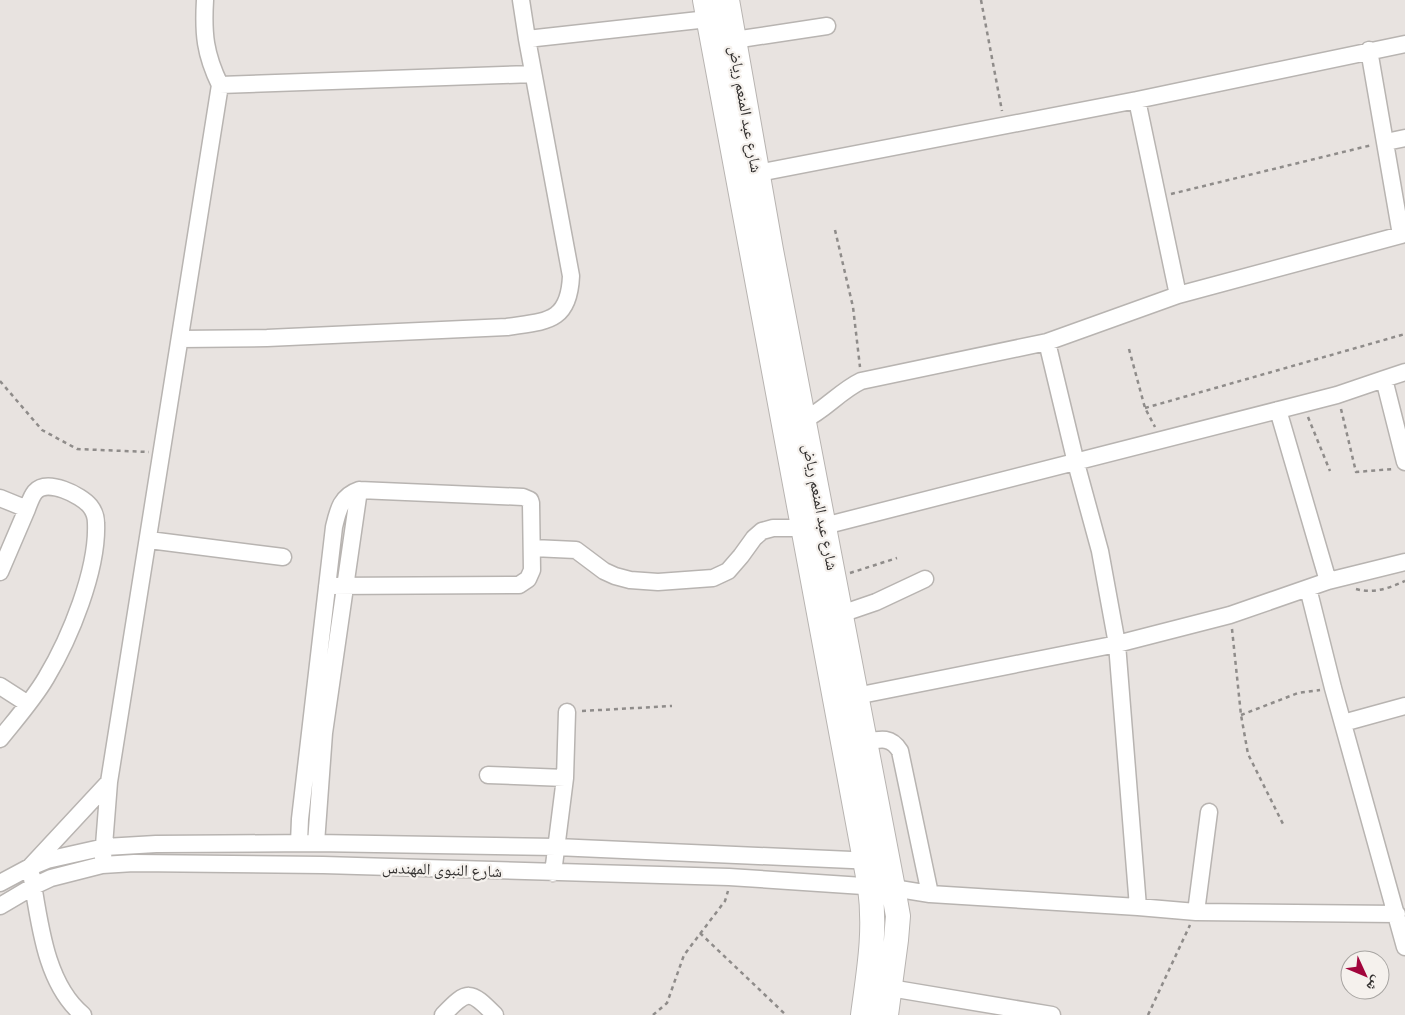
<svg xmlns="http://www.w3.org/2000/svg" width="1405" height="1015" font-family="Cabin,'Noto Naskh Arabic',sans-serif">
<rect width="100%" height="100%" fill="#e8e3e0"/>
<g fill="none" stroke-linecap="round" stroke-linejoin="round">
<defs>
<path id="minor" d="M521,0L527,39L708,19
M734,40L827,26
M1369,50L1401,235
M220,85L533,74
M1137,100L1178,295
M1386,142L1405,138
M758,173L1137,100L1405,44
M180,339L267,338L507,327C546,321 569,323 571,276L527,39
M1047,342L1076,463L1100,551L1117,644L1138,907
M1384,379L1405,372
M1278,410L1328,581
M804,420C825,410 840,391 861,381L1047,342L1178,295L1405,234
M0,498L27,509C29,504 31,497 35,492C47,478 81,495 90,506C94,511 96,517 96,523C98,570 70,638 46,678C33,700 16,719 0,739
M149,540L283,557
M533,548L576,550L604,571L615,576L630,580L658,582L713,578L728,571L741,556L754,538L762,531L773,528H803L824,526L1302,404L1337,395L1384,379L1405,462
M0,572L27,509
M1308,588L1333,688L1405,947
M841,614L876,602L925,579
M0,686L28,704
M856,696L1117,644L1230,615L1328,581L1405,562
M1343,723L1405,706
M865,742C880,739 891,736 900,751L930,894
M488,775L565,778
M299,843L300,819L334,527C338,510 341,496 359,490L523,497L530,500L531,503L532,570L528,579L519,585L327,586
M316,843L324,733L359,490
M103,858L109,782L220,85C205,54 203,34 205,0
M553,873L565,778L567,712
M0,883L30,867L47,860L105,847L156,844L316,843L556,847L874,861
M0,906L34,886L51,878L102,865L134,863L323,865L729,877L893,888L930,894L1138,907L1196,912L1397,914
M1196,912L1209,812
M890,988L1052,1015
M83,1015C43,982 39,915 30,867L109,782
M443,1015C468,989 470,990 495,1015"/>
<path id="highway" d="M705,0L870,887C876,932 869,970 863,1015
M727,0L771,250L893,888L898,916L896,940L886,1015"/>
</defs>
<use href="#minor" stroke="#b8b4b1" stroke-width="19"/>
<use href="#highway" stroke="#b8b4b1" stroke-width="26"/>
<path stroke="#8f8c8a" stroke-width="2.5" stroke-dasharray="4 4" stroke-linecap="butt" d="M981,0L1002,111
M1171,194L1372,145
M835,230L853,307L860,367
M1129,349L1145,408L1155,427
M0,381L42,430L77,449L149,452
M1145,408L1405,334
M1341,409L1356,472L1393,469
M1308,417L1330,471
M850,573L897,558
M1356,589C1374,594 1389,588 1405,581
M1232,629L1241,715L1248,754L1284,826
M582,711L672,706
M1241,715L1298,693L1320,690
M700,933L786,1015
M653,1015L667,1003L684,955L725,901L728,891
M1148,1015L1190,925"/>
<use href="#minor" stroke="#fff" stroke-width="16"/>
<use href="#highway" stroke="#fff" stroke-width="24"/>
</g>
<g text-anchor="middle" stroke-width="4.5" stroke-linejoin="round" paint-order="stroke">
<g font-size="16" fill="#32302f" stroke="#f5f1ed">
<text transform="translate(746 109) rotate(80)" y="6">شارع عبد المنعم رياض</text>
<text transform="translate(821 507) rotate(79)" y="6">شارع عبد المنعم رياض</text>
<text transform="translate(442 869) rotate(2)" y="6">شارع النبوى المهندس</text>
</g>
</g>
<g transform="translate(1365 975) rotate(134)"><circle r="24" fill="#f5f1ed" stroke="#a7a4a1"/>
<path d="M0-4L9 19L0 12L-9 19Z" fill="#a2053c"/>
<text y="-8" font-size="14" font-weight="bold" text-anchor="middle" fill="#32302f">ش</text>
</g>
</svg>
